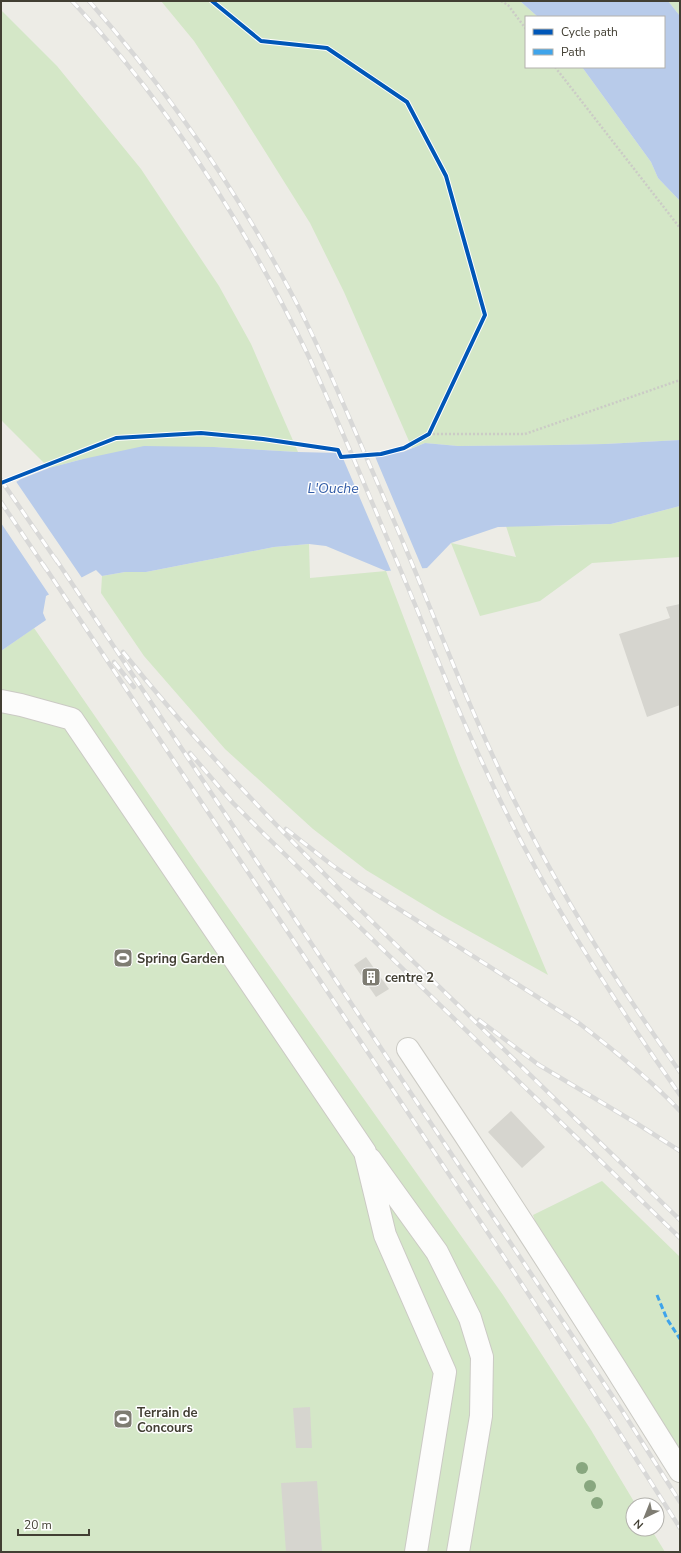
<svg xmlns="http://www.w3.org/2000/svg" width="681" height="1553" font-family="'Nunito Sans',sans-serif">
<rect width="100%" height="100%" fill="#edece6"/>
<path fill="#d4e7c7" d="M161,1H520L538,17H526V67H582L651,162L658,178L680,201V440L605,444L556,445L458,446L425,443L412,448L344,292L310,223L234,102L194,41Z
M668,1H680V16Z
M1,10L57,66L141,169L219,286L251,344L298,452L214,447L83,459L49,468L3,422L1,419Z
M680,506V557L592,563L540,601L480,616L451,543L516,557L506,526H555L611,524Z
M309,544L310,578L386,571L459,763L548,975L442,916L366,870L313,829L225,749L144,656L101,593L102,576L125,572H146L274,547Z
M34,628L195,861L503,1295L591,1430L636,1505H633V1529H651L665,1552H1V651Z
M602,1181L680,1257V1458L539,1233L533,1215Z"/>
<path fill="#b8cbea" d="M520,1H668L680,16V201L658,178L651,162L582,67H664V17H538Z
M680,440V506L611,524L498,527L451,543L427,568L386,571L326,546L309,544L274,547L146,572H125L102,576L96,570L46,596L43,613L46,620L1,651V491L21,479L49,468L83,459L144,446L214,447L298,452L338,453L340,458H345L403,452L425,443L458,446L556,445L605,444Z"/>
<path fill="#edece6" d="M374,454L423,570L392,573L342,456Z
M15,480L82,578L50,596L1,523V488Z"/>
<path fill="#d6d5cf" d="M680,604V705L647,717L619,634L670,618L666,607Z
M366,957L389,989L376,997L354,965Z
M511,1111L545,1147L522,1168L488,1132Z
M310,1407L312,1448H296L293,1408Z
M317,1481L322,1551L286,1552L281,1483Z"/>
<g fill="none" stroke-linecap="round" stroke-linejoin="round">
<defs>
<path id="minor" d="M1,701L21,705L72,719L365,1152L385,1235L445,1372L416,1552
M408,1049C501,1188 592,1329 680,1471
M370,1159L437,1252L470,1318L482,1357L481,1416L458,1552"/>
</defs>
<use href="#minor" stroke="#cbcac4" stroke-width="24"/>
<path stroke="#cbcbc6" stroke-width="2.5" stroke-dasharray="2 2" stroke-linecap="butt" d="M501,1L508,5L526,29
M555,67L680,228
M429,434H525L680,380"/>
<use href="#minor" stroke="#fcfcfb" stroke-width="22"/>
<defs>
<path id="rail" d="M72,1C170,105 247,229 309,357C325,392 340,427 355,462C373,504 391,547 409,590C433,648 456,707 483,764C536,881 606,989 680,1095
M89,1C169,92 238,192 295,300C316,340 334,382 352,424C375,478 400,533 422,588C451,659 479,730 513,798C560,894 618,985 680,1072
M1,480L58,563
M1,502L46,569
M55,558L623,1412L680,1502
M43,564L506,1260L610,1418L680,1528
M123,652C204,753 294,845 387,936C484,1031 582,1125 680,1220
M114,662L134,687
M190,753L233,803L265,835L680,1238
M286,829L332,865L358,883L580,1024C615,1051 650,1079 680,1111
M479,1020L539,1065L636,1123L680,1151"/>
</defs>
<use href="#rail" stroke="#d8d8d7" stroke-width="4.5"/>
<use href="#rail" stroke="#fff" stroke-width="3" stroke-dasharray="9" stroke-linecap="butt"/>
<path stroke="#3fa4eb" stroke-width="3" stroke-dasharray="6 3" stroke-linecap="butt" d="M657,1295L667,1319L680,1339"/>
<defs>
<path id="cycleway" d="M1,483L116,438L201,433L263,439L338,450L341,457L381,454L404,448L429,434L485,315L446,176L407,102L327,48L261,41L212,1"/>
</defs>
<use href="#cycleway" stroke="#fff" stroke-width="6"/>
<use href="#cycleway" stroke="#0057b8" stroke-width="4"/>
</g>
<g fill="#88a77f">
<circle cx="582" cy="1468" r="6"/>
<circle cx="590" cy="1486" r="6"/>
<circle cx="597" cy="1503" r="6"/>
</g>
<defs>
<symbol id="stadium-square" viewBox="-11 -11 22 22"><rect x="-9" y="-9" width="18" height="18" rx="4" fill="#7e7c72" stroke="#fff"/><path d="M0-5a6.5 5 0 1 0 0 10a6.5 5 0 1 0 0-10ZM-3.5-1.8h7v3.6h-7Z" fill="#fff"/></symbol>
<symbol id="building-square" viewBox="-11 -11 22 22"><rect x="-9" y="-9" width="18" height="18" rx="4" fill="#7e7c72" stroke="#fff"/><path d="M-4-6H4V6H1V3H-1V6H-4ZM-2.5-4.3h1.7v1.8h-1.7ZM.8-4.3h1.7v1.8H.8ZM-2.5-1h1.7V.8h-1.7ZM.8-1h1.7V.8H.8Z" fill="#fff"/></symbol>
</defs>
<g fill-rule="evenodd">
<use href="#stadium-square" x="112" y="947" width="22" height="22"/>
<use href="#building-square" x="360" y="966" width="22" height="22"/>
<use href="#stadium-square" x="112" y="1408" width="22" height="22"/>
</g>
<g text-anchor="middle" stroke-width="3" stroke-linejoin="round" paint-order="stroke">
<g font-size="13" font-weight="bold" fill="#423f33" stroke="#fff" text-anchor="start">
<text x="137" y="963">Spring Garden</text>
<text x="385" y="982">centre 2</text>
<text x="137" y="1417">Terrain de<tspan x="137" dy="15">Concours</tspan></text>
</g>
<g font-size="14" font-style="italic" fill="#335da7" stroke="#fff">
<text x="333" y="493">L'Ouche</text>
</g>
</g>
<rect width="681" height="1553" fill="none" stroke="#423f33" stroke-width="4"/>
<rect x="525" y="16" width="140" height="52" fill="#ffffff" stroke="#b3b2ad"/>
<rect x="533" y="29" width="20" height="6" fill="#0057b8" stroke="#b3b2ad"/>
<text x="561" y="36" font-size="12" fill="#423f33">Cycle path</text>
<rect x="533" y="49" width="20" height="6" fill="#3fa4eb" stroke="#b3b2ad"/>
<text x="561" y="56" font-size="12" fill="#423f33">Path</text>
<g transform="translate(645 1517) rotate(223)"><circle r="19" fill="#ffffff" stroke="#b3b2ad"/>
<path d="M0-3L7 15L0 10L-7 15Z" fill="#7e7c72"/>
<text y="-6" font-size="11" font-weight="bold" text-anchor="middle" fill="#423f33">N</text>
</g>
<path d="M18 1529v6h71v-6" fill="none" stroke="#423f33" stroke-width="2"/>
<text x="24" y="1529" font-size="12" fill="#423f33" stroke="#ffffff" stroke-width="3" paint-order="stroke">20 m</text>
</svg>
